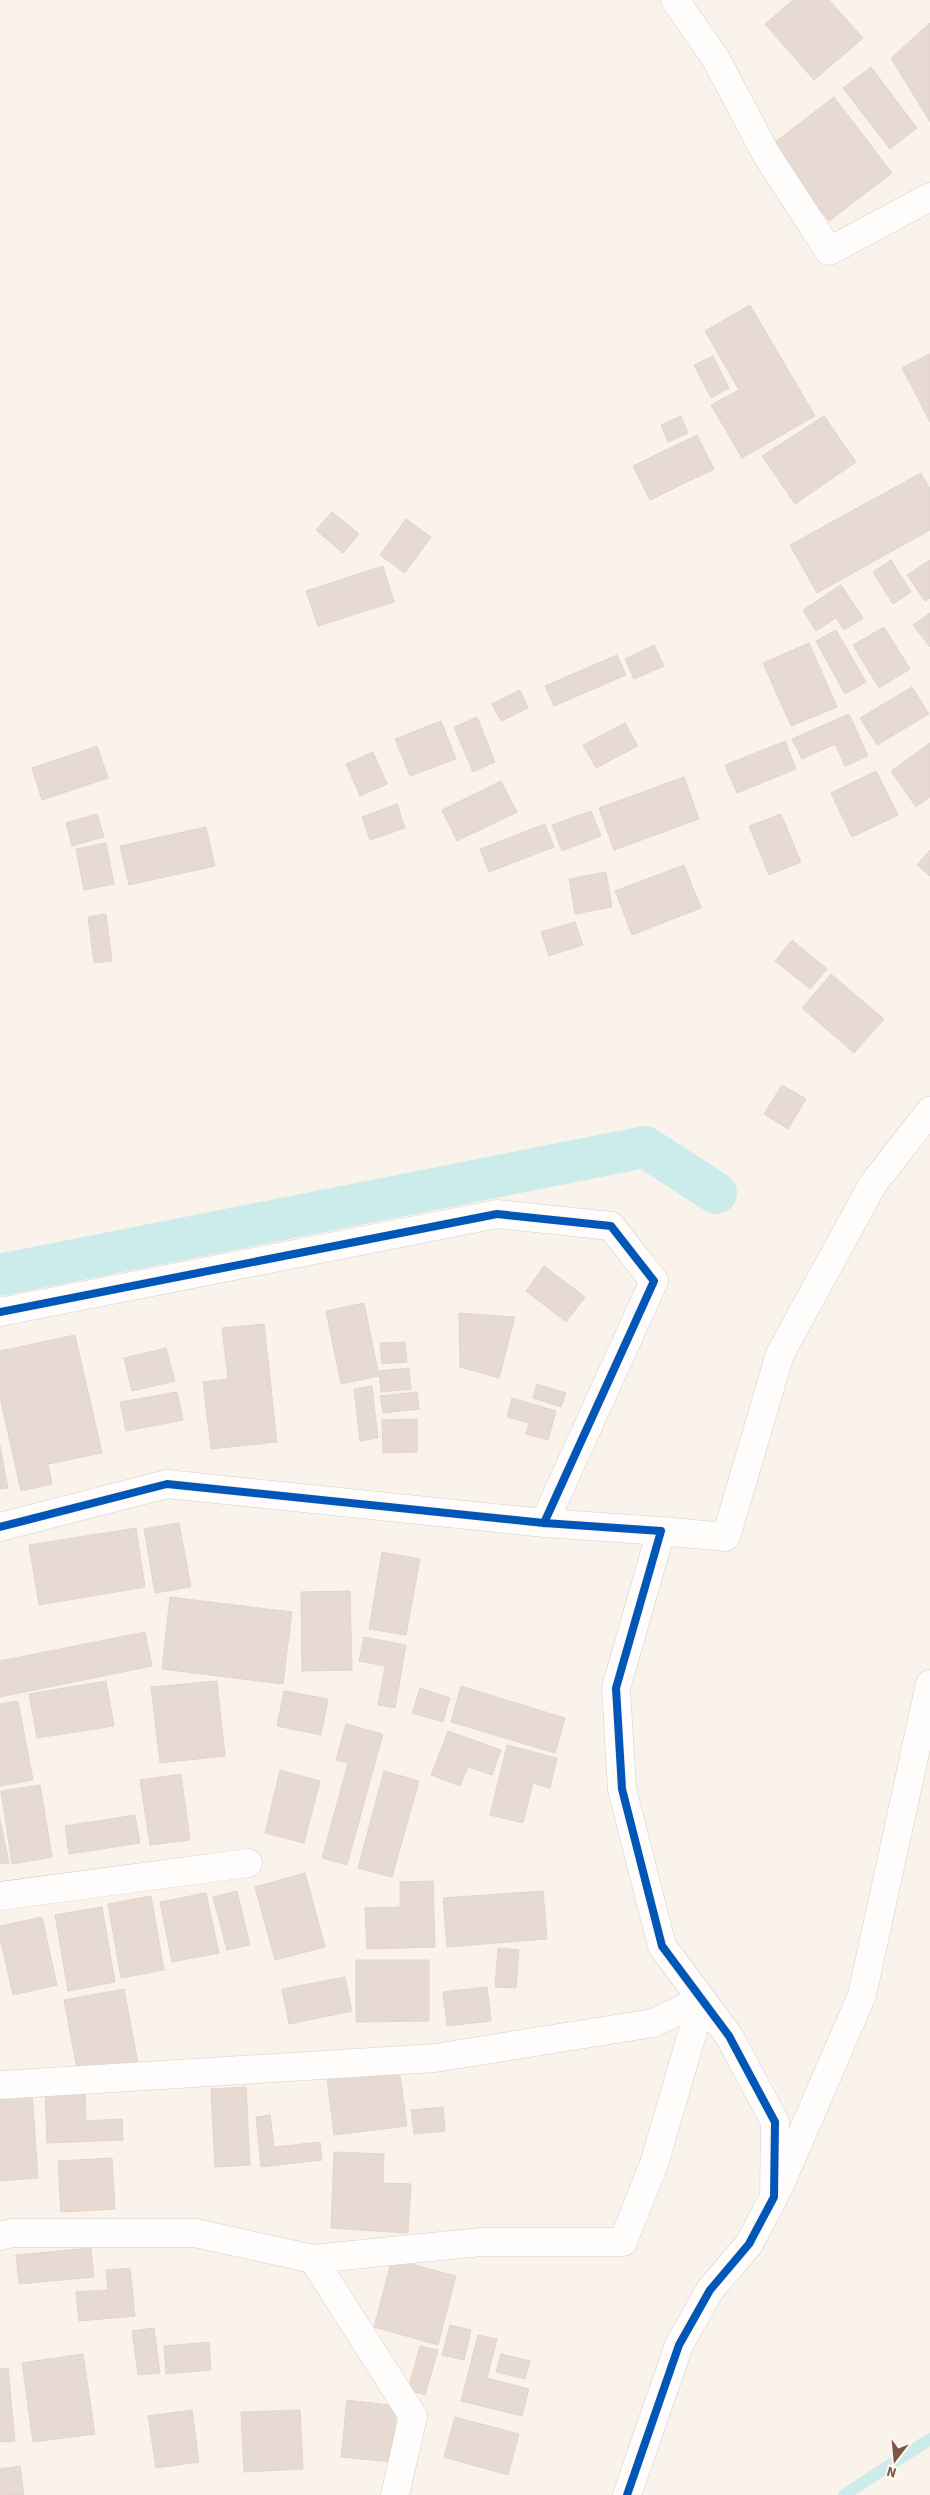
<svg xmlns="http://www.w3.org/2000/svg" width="930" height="2495" font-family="'Source Sans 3',sans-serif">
<rect width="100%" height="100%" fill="#f9f3ec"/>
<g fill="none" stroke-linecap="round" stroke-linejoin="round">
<path stroke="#ccebeb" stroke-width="12" d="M844,2495L930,2439"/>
<path stroke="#ccebeb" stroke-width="42" d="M0,1275L645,1147L716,1193"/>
</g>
<path fill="#e6dad3" stroke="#e2d5ce" d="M793,0H829L863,38L814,80L765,24Z
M930,23V122L891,58Z
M871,67L917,128L890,149L843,88Z
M834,97L892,173L829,221L770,146Z
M750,305L815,416L742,458L711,405L739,390L705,331Z
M930,354V422L902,368Z
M713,356L729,388L711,398L694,365Z
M681,416L688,433L668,442L661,425Z
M824,416L856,462L795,504L762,456Z
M697,435L714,469L650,500L633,466Z
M921,473L930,489V530L817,593L790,545Z
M332,512L359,534L343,553L316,530Z
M406,519L431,537L405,573L380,555Z
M891,560L911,592L893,604L873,572Z
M930,560V598L925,601L907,575Z
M383,566L394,602L318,626L306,591Z
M841,585L863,618L844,630L836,618L816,631L803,610Z
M930,613V647L913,625Z
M884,627L910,669L879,688L853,645Z
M836,630L866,682L845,694L816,641Z
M809,643L837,707L791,726L763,663Z
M654,645L664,666L634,679L625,659Z
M617,655L626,675L554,706L545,686Z
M912,687L929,714L877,745L860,718Z
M520,690L528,708L501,721L492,704Z
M849,714L868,756L845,766L835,744L802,759L792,739Z
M477,717L495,762L473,772L454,727Z
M441,721L456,759L410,776L395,739Z
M625,723L638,746L596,768L583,745Z
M785,741L796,769L737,793L725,765Z
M930,743V797L916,807L891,771Z
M97,746L108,778L42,800L32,768Z
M373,752L387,784L360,796L346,764Z
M876,771L898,815L852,837L831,793Z
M684,777L699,819L614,850L599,808Z
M501,781L517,812L457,841L442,810Z
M397,804L405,828L370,840L362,817Z
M591,811L601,836L562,851L552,825Z
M97,814L104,837L72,846L66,823Z
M781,814L801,862L769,875L749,826Z
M545,824L554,847L489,872L480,849Z
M206,827L215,866L129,885L120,846Z
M106,843L114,884L84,890L76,849Z
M930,850V876L917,865Z
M684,865L701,908L632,935L615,891Z
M606,872L612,907L575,914L569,879Z
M106,914L112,961L94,963L88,917Z
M575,922L583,945L549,956L541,932Z
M792,940L827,969L810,989L775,961Z
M831,974L884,1019L854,1053L802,1008Z
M782,1085L806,1099L788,1129L764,1114Z
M544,1266L585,1297L566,1322L526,1291Z
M364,1303L379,1376L341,1384L326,1311Z
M459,1313L515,1317L499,1378L460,1367Z
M264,1324L277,1442L211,1449L203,1382L228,1379L222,1328Z
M75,1335L102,1453L48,1464L52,1484L21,1491L0,1397V1351Z
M405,1342L407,1362L382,1364L380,1343Z
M166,1348L175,1381L132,1391L124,1358Z
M409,1368L411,1389L381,1392L379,1371Z
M537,1384L566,1393L561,1407L533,1398Z
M372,1386L378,1438L360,1441L354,1389Z
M177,1392L183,1420L126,1431L120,1402Z
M417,1392L419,1409L383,1413L380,1396Z
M512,1398L556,1411L548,1440L526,1434L529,1423L507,1417Z
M417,1419V1452L383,1453L382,1420Z
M0,1446L8,1488L0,1489Z
M179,1523L191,1587L155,1593L144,1529Z
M136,1528L145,1587L39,1605L29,1545Z
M382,1552L420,1559L406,1635L369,1629Z
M350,1591L352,1670L302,1671L301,1592Z
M170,1597L292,1612L283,1684L162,1669Z
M145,1632L152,1666L0,1697V1661Z
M364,1637L406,1645L395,1708L378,1705L385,1666L359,1661Z
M106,1681L114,1726L37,1738L29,1694Z
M217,1681L225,1756L160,1763L151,1687Z
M461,1686L565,1718L555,1753L451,1722Z
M420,1688L450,1698L443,1722L412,1713Z
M284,1691L328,1699L321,1735L277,1726Z
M18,1701L33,1780L0,1786V1704Z
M346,1724L383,1734L347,1865L322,1858L348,1763L336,1760Z
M448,1731L501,1750L492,1775L468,1767L460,1786L431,1775Z
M507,1745L557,1758L550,1788L533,1783L523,1823L490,1815Z
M280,1770L320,1781L304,1843L265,1833Z
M384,1771L419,1781L392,1877L358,1868Z
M181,1774L190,1840L150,1845L140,1780Z
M40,1785L52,1857L12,1864L1,1791Z
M135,1815L140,1843L69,1854L65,1826Z
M0,1819L9,1863L0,1864Z
M305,1873L325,1947L275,1960L255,1887Z
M433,1881L435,1947L367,1949L365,1908L400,1907V1882Z
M237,1891L250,1945L227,1950L213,1897Z
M543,1891L547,1939L447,1947L443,1898Z
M206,1893L219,1953L172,1962L160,1902Z
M151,1896L164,1970L121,1978L108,1904Z
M102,1907L115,1982L68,1991L55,1915Z
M42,1917L57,1985L13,1995L0,1938V1926Z
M498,1948L519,1950L516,1988L495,1987Z
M356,1960H429V2021L356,2022Z
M345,1977L352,2011L289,2024L282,1989Z
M487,1987L491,2021L447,2026L443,1992Z
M124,1989L138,2063L78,2074L64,2000Z
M398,2061L407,2126L334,2135L326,2070Z
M85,2086L86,2121L122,2119L123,2140L47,2143L45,2087Z
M246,2087L250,2165L215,2167L211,2089Z
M32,2092L38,2178L0,2181V2094Z
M443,2107L445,2131L414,2134L411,2110Z
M270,2115L274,2147L320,2142L322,2160L261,2167L256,2117Z
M334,2152L384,2154L383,2183L411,2184L408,2233L331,2228Z
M112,2158L115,2209L61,2212L58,2161Z
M91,2248L94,2277L19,2284L16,2255Z
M392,2259L456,2276L438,2345L374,2327Z
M130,2268L135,2316L79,2321L76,2292L108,2290L106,2270Z
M450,2325L471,2330L464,2360L442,2355Z
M154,2328L160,2373L138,2375L132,2331Z
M478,2335L497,2339L487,2378L529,2389L522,2416L461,2401Z
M209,2342L211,2370L166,2374L164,2346Z
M420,2346L438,2350L425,2395L408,2390Z
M83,2354L95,2434L33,2442L22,2363Z
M501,2354L530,2361L525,2379L496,2372Z
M8,2368L15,2441L0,2442V2369Z
M347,2400L397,2406L391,2462L341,2457Z
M192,2410L199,2462L156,2468L148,2416Z
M300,2410L303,2469L244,2472L241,2412Z
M455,2417L519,2434L508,2475L444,2457Z
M20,2466L24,2495H0V2469Z"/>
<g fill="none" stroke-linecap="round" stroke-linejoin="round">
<defs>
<path id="minor" d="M675,0L716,59L766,154L829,251L930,197
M0,1312L497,1214L611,1226L654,1281L544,1523
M0,1527L167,1484L544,1523L661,1531L616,1688L622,1789L662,1946L729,2036L775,2122L774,2197L749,2244L710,2290L679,2345L627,2495
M661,1531L726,1537L780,1354L873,1184L930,1111
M0,1896L248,1863
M0,2085L435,2058L653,2023L702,2000
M779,2187L862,1995L930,1684
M0,2236L12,2233H195L313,2259L481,2242H623L654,2164L702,2000
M313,2259L413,2416L395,2495"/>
</defs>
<use href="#minor" stroke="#d8cec8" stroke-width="29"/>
<use href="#minor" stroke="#fefdfc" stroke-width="28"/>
<defs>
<path id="cycleway" d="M0,1312L497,1214L611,1226L654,1281L544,1523
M0,1527L167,1484L544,1523L661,1531L616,1688L622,1789L662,1946L729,2036L775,2122L774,2197L749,2244L710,2290L679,2345L627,2495"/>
</defs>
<use href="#cycleway" stroke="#fff7ef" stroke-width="11"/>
<use href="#cycleway" stroke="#0057b8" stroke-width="8"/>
</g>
<g transform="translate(895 2460) rotate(196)" stroke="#fff7ef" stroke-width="4" paint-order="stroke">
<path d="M0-4L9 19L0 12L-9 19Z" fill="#7b5648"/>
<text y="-8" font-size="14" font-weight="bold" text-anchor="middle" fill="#7b5648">N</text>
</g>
</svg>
